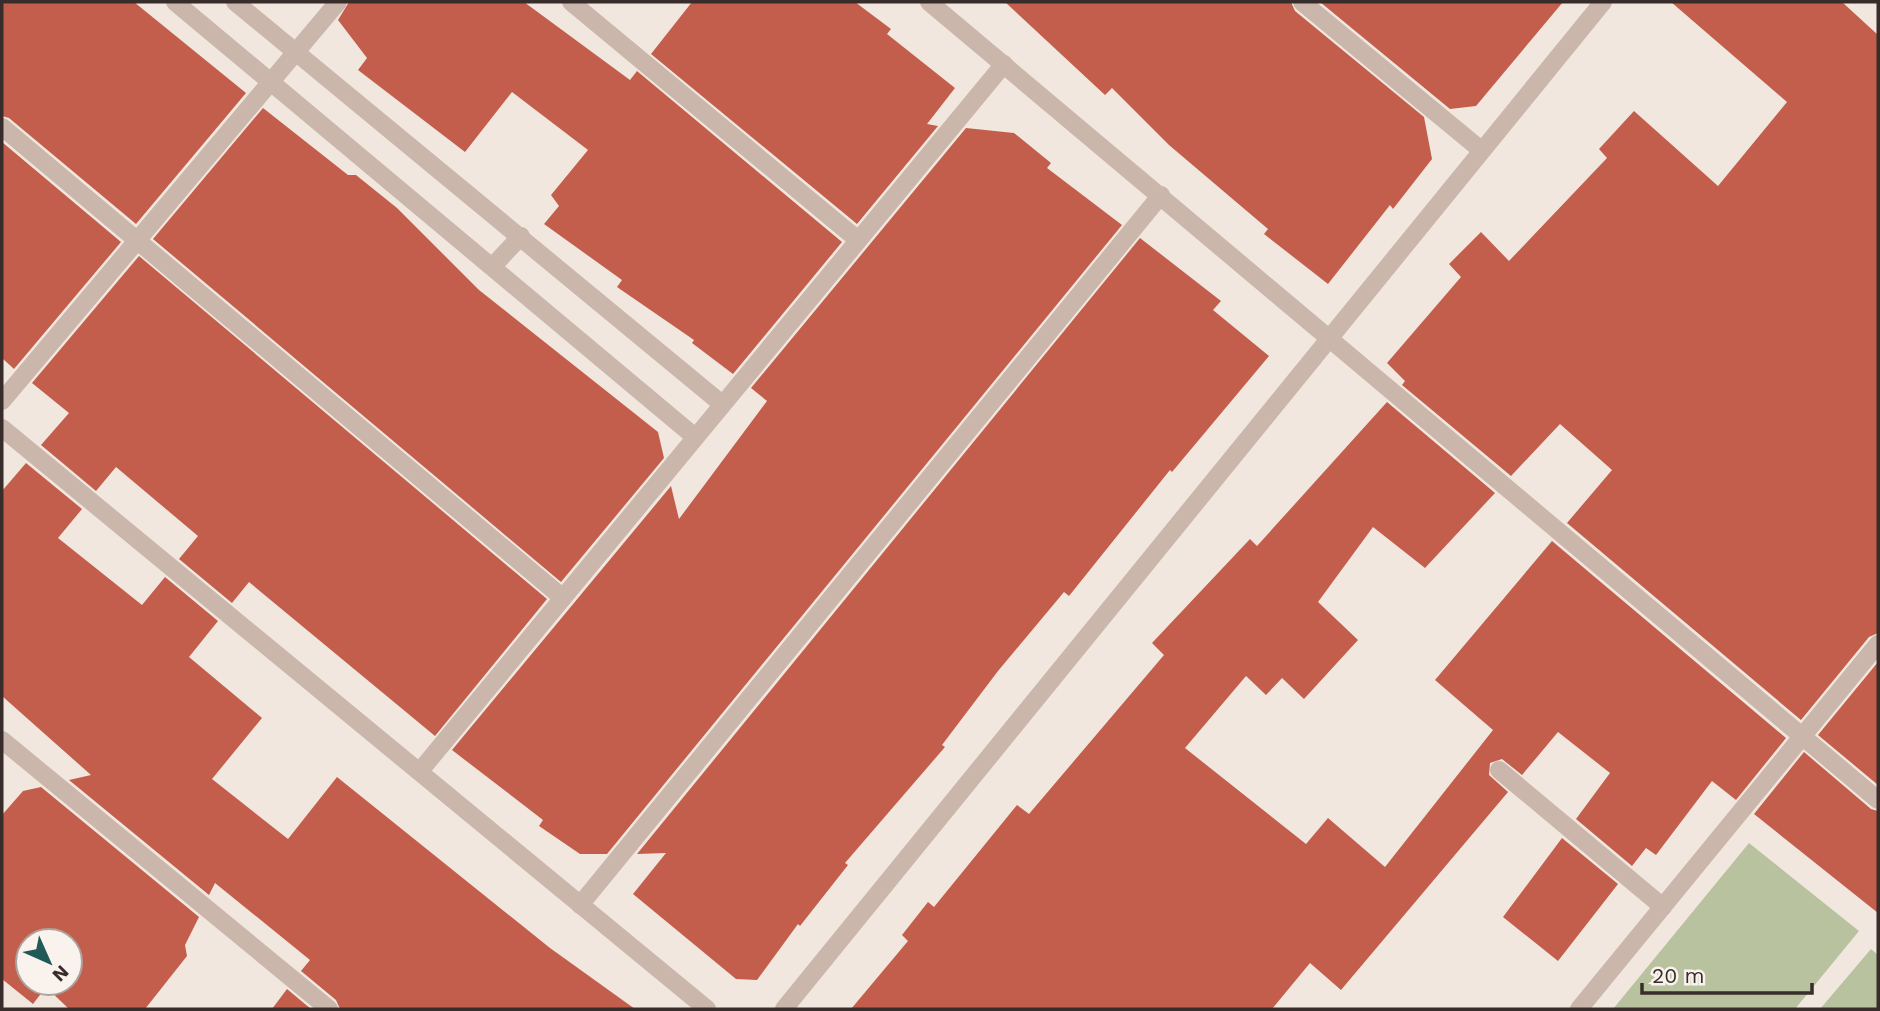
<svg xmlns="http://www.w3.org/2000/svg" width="1880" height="1011" font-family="'Work Sans',sans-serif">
<rect width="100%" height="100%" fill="#f2e7df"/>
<path fill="#b9c29f" d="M1749,843L1859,931L1795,1009H1613Z
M1871,949L1878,955V1009H1820Z"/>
<path fill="#c35e4c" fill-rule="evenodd" d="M2,2H134L246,93L136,224L9,118L2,116Z
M349,2H524L630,80L637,71L842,242L733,374L692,343L694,340L617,287L622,280L544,224L559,206L551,195L588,150L512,92L465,152L358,70L367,58L338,20Z
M692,2H855L891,29L887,34L955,88L927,124L938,126L857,224L651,54Z
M1005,2H1291L1295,11L1424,117L1432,159L1393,209L1390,205L1328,284L1264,234L1268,229L1169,145L1112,88L1105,95Z
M1320,2H1563L1476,106L1450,109Z
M1671,2H1842L1878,35V633L1869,637L1801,720L1567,523L1612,470L1560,424L1511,476L1402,385L1405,381L1387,363L1461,277L1449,264L1481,232L1509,261L1607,158L1599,149L1634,111L1718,186L1787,102Z
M263,108L348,175H356L397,208L479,290L658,432L664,458L561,582L153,239Z
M966,128L1014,133L1051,163L1047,168L1122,225L607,854H580L539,826L543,820L452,750L671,486L679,519L767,401L751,388Z
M2,142L121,242L14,369L2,358Z
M1140,238L1221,301L1213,310L1269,356L1172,472L1170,470L1069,596L1064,592L998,671L942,745L945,747L845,863L848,865L800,926L798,924L757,980L736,979L633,894L666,853L637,854Z
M139,256L547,599L435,736L249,582L232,603L179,559L198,536L116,467L96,491L41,445L69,413L32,383Z
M1387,402L1495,493L1425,568L1373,527L1318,602L1358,640L1304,699L1282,678L1266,695L1246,676L1185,748L1306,844L1328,818L1385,867L1493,730L1435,680L1552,541L1786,738L1736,800L1712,781L1656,855L1646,848L1632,866L1576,819L1610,773L1558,732L1522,775L1502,759L1490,763L1489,775L1508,792L1341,990L1310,963L1272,1009H851L908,941L902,935L928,902L934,907L1017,805L1029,814L1164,655L1152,643L1250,539L1257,546Z
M26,463L82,509L58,538L142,605L165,577L218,621L189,657L262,718L212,779L288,839L337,777L550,948L635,1009H340L336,1000L301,971L310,960L215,883L209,895L69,780L91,775L2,696V491Z
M1878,662V785L1818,735Z
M1804,752L1871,809L1878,811V913L1754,814Z
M41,787L199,917L185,945L187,956L145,1009H69L46,987L33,1004L2,979V815L23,791ZM28,941H70V983H28Z
M1562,838L1618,884L1558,961L1503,917Z
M287,989L311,1009H272Z"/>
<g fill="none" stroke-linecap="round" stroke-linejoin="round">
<path stroke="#cbb6ab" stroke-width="18" d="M175,2L695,437
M235,2L722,404
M571,2L858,240
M1302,2L1481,150
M2,127L563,598
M2,740L329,1009
M1499,770L1663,907
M580,905L1161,195"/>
<path stroke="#cbb6ab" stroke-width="18" d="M493,266L521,236
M2,401L338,2
M2,428L707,1009
M420,771L1004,64
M784,1009L1603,2
M1579,1009L1878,644"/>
<path stroke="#cbb6ab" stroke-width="18" d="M929,2L1878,800"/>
</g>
<rect width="1880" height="1011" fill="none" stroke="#382d2a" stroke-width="7"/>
<g transform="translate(49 962) rotate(135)"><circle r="33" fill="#faf2ec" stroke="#aca39e" stroke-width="2"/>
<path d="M0-5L12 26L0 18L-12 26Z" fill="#205958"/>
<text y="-10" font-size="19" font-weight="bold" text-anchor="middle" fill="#382d2a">N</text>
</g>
<path d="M1642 983v10h170v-10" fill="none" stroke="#382d2a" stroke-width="3.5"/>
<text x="1652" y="983" font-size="21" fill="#382d2a" stroke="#faf2ec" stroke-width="5" paint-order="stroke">20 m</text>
</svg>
